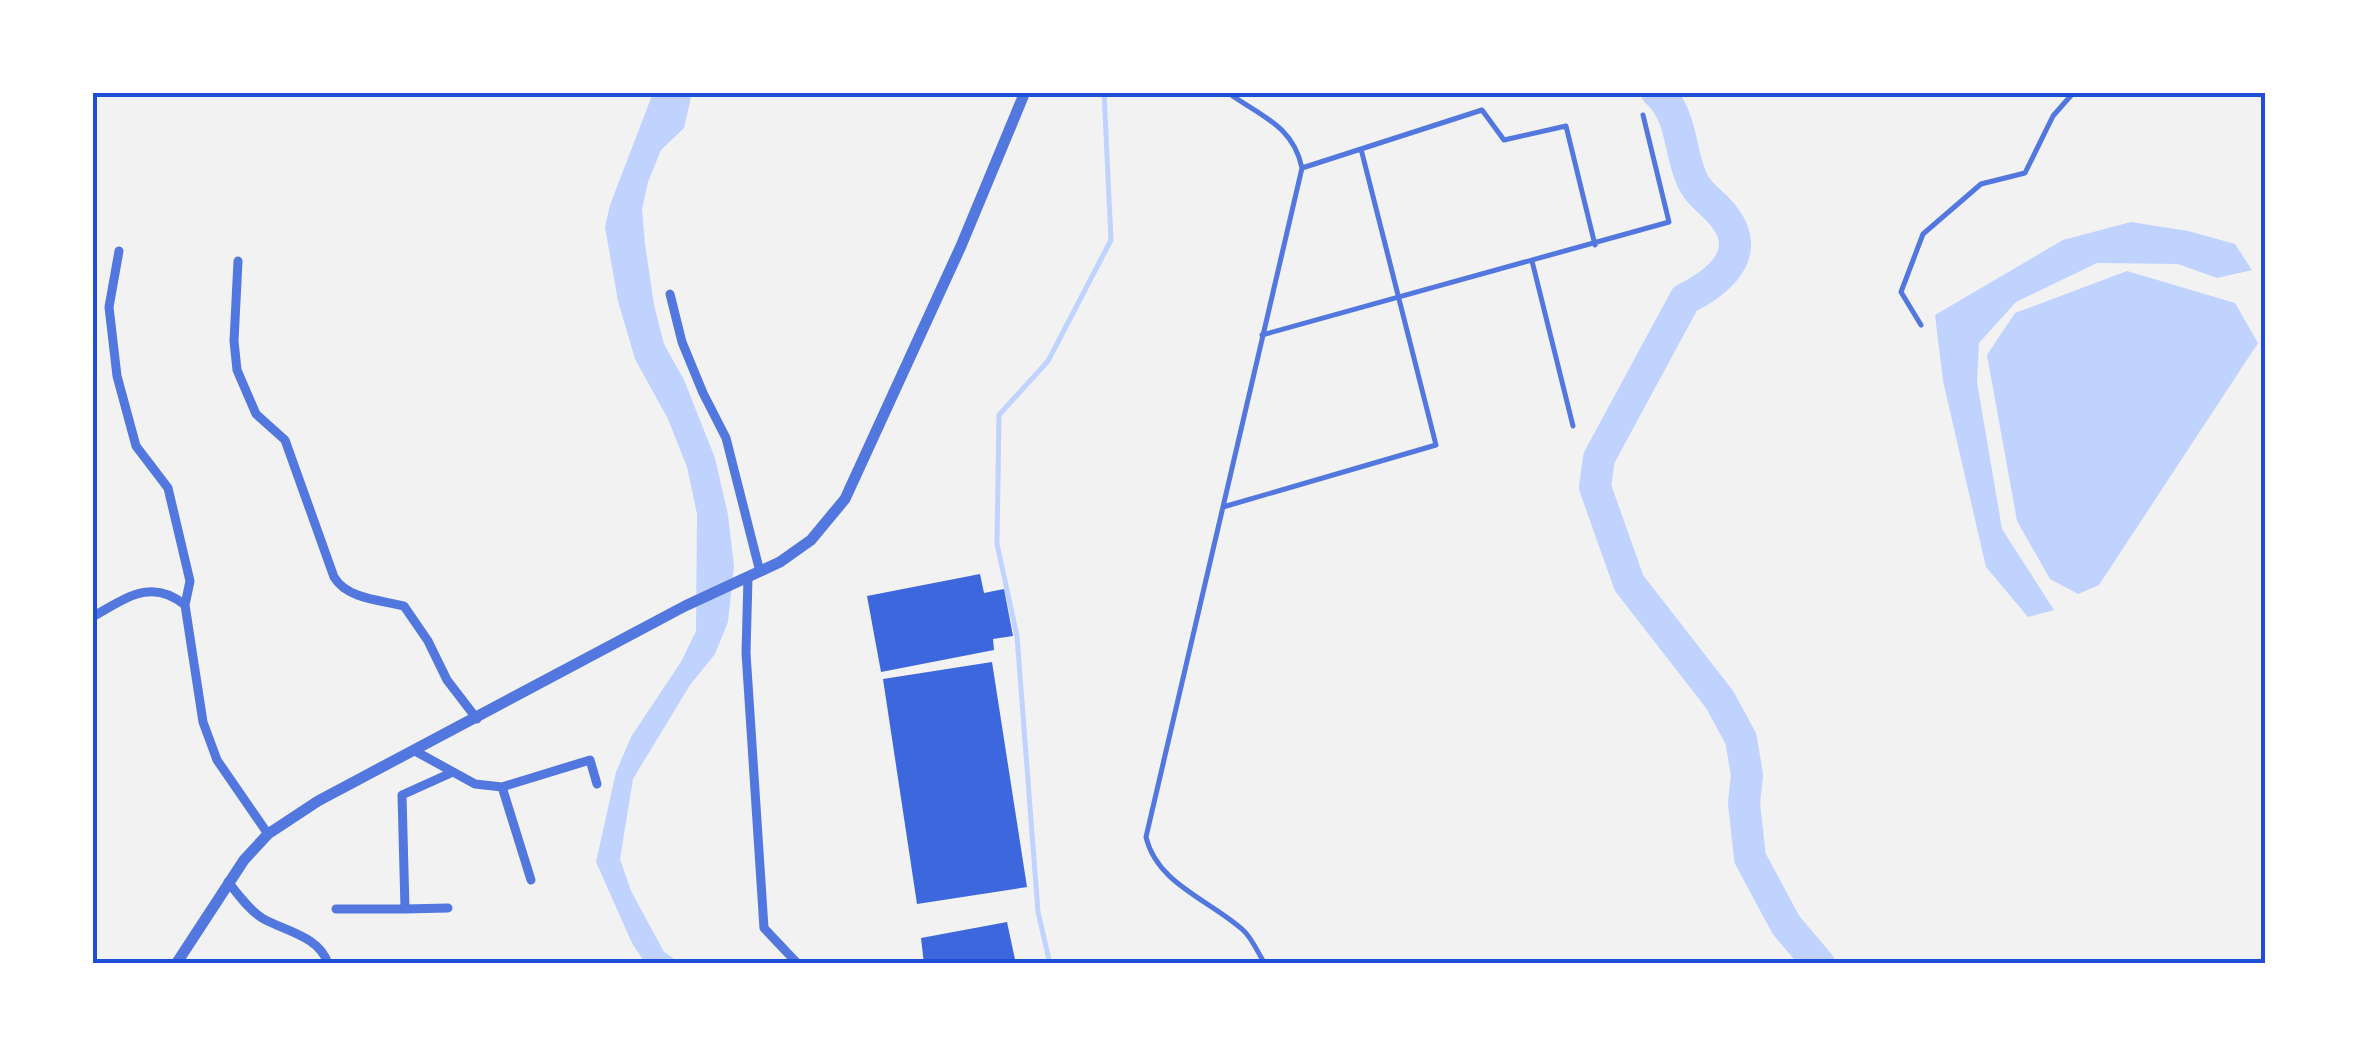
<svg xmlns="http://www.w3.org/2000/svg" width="2358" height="1056" font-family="'Open Sans',sans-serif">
<rect width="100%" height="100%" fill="#f2f2f2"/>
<path fill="#bfd3fe" d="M653,93H692L684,128L661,150L648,182L642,209L645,244L654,305L664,344L684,380L715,458L728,515L734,566L728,622L715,654L690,685L633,779L620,859L631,891L664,952L680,963H645L632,943L596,862L616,772L631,737L681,662L696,631L697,514L687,467L668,419L635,359L618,301L605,227L610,205Z
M2131,222L2188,231L2235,244L2252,270L2217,278L2178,264L2097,263L2016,302L1979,343L1977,382L2002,529L2054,610L2028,617L1986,567L1943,381L1935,315L2063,240Z
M2127,271L2235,303L2258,343L2099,585L2078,594L2050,579L2017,521L1987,355L2015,313Z"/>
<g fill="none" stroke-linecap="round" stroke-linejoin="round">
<path stroke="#bfd3fe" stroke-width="5" d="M1050,964L1038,912L1017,636L997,544L999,415L1048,361L1111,240L1104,92"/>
<path stroke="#bfd3fe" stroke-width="32" d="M1657,92C1682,114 1679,149 1691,177C1698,196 1714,202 1725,218C1753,255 1717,283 1685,299L1599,458L1595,487L1629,583L1720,700L1741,739L1747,775L1744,803L1750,858L1786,925L1819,964"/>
</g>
<path fill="#3d67dc" d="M980,574L984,593L1004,589L1013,636L993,639L994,650L881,672L867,596Z
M992,662L1027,887L917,904L883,679Z
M1007,922L1016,964H924L921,938Z"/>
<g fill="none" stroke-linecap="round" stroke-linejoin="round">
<path stroke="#5277de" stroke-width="5" d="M1227,92C1260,116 1293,125 1302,168L1146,837C1157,884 1210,900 1243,930C1252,938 1258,953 1265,964
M1302,168L1482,110L1504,140L1566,126L1595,245
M1532,261L1573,426
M1921,325L1901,292L1923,234L1981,184L2025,173L2053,116L2074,92
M1262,335L1669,222L1643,115
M1223,507L1436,445L1361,149"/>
<path stroke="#5277de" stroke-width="9" d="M119,251L109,307L117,376L136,446L168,488L190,581L185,605
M238,261L234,341L237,370L256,414L285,440L334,577C347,599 380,600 404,606L428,641L447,680L477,719
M670,294L682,342L703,393L726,438L760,572
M748,578L746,653L764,928L798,964
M92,617C125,599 151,577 185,605L203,722L217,760L268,834
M415,751L475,784L502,787L590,760L597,784
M502,787L531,880
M228,882C238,894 249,910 262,918C284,931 320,936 328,964
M336,909H405L402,795L453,772
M405,909L448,908"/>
<path stroke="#5277de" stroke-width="11" d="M176,964L244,860L268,834L318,801L685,606L780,562L811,540L845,499L961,246L1025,92"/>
</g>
<rect width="2358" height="1056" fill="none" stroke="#ffffff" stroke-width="190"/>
<rect x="95" y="95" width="2168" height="866" fill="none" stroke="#1d4ed8" stroke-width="4"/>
</svg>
